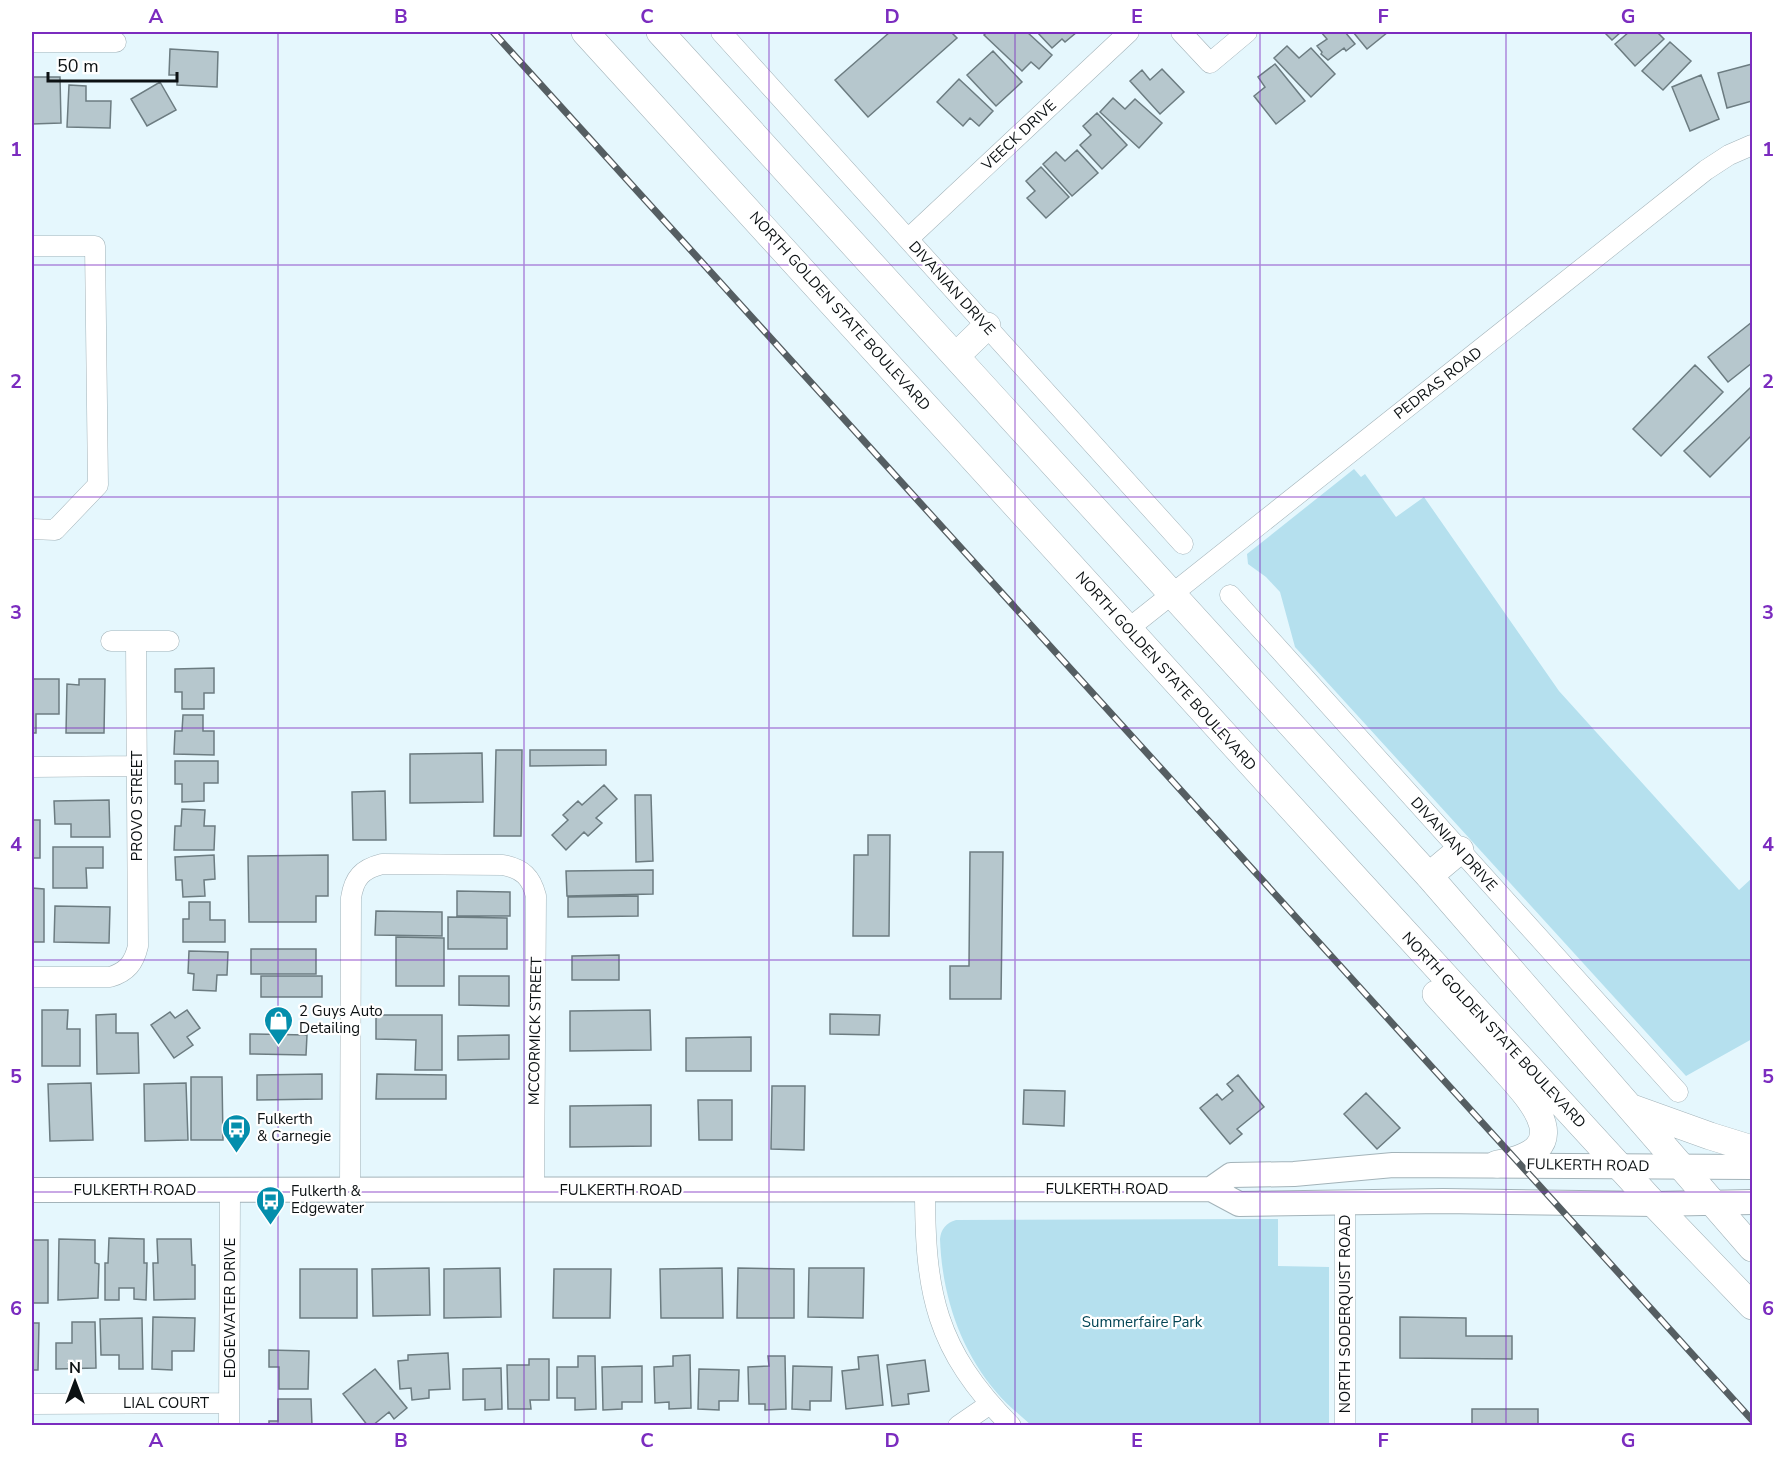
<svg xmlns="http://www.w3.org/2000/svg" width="1784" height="1457" font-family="'Nunito Sans',sans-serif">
<rect width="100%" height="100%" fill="#e5f7fd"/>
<path fill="#b5e0ee" d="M1354,469L1361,477L1365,474L1396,517L1424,497L1559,691L1739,890L1752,878V1039L1686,1076L1295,647L1280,592L1266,577L1248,564L1247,554Z
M1278,1219V1266L1329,1267V1425H1031C1020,1415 1007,1405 997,1393C960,1350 942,1295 940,1239C941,1229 946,1223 956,1220Z"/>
<path fill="#b6c7cd" stroke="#6c7c81" stroke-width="1.5" d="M890,32H951L957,38L868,117L835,80Z
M987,32H1027L1052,55L1039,69L1031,62L1022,71L984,35Z
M1037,32H1077L1065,42L1062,39L1052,48Z
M1321,32H1345L1355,44L1346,51L1344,48L1328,60L1321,54L1322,52L1317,46L1327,39Z
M1353,32H1388L1367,49Z
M1604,32H1621L1612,40Z
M1629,32H1657L1664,39L1635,66L1615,44Z
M1670,42L1691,61L1663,90L1642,71Z
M1287,46L1299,58L1311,48L1335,74L1311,97L1274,58Z
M170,49L218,52L217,87L177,85V75H169Z
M993,51L1022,82L996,106L967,75Z
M1275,64L1305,101L1276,124L1254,96L1265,87L1258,77Z
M1752,64V101L1727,108L1718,73Z
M1162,69L1184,92L1160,114L1130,81L1142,70L1150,80Z
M1701,75L1719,119L1690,131L1672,87Z
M33,77H60L61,123L32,124Z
M959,79L993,111L979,126L970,118L963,126L937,102Z
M160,82L176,110L147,126L131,99Z
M69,85L86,86V101H111L110,128L67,127Z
M1113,98L1125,109L1135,99L1162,123L1139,148L1100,112Z
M1097,113L1127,145L1102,169L1080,145L1091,135L1083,126Z
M1077,150L1098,173L1072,196L1043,164L1056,152L1065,161Z
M1041,167L1069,197L1046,218L1027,198L1035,191L1026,181Z
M1752,322V363L1728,382L1708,357Z
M1695,365L1723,392L1661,456L1633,429Z
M1750,388L1752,390V435L1710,477L1684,451Z
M214,668V693H204V709H182V692H175V669Z
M32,679H59V714H36V733H32Z
M79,679H105L104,733H66L67,684L79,685Z
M183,715H203V731H214V755L174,754L175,731H182Z
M496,750H522L521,836H494Z
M530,750H606V765L530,766Z
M482,753L483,802L410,803V754Z
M175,761H218V783H204V801L182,802V784H175Z
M604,785L617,799L596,818L602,823L588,836L584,832L566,850L552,835L568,820L563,815L578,801L582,805Z
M385,791L386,840H353L352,792Z
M635,795H651L653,861L636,862Z
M109,800L110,837H71V824H55L54,801Z
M182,809L205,810L204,826H215L214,850H174L175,826H181Z
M32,820H40V858H32Z
M868,835H890L889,936H853L854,855H868Z
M53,847H103V868H86L87,888H53Z
M970,852H1003L1001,999H950V966H969Z
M214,855L215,879L204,880L205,896L183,897L182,880H176L175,857Z
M328,855V896H316V922H249L248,856Z
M653,870V894L567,896L566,871Z
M32,888L44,889V942H32Z
M457,891L510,892V916H457Z
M638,896V916L568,917V897Z
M189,902H210V920H225V942H183V919H189Z
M55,906L110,907L109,943L54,942Z
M376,911L442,912V936L375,935Z
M448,917L507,918V949H448Z
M396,937L444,938V986H396Z
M251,949H316V974H251Z
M189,951L228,952L227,975H217L216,991L193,990L194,974L188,973Z
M619,955V980H572V956Z
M261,976H322V997H261Z
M459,976H509V1006L459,1005Z
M42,1010H68L67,1029H80V1066H42Z
M187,1010L200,1028L187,1037L193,1045L174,1058L151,1025L170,1012L175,1018Z
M650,1010L651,1050L570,1051V1011Z
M116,1014V1033H138L139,1073L97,1074L96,1015Z
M830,1014L880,1015L879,1035L830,1034Z
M376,1015H442V1070H415L416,1040L376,1039Z
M250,1034L307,1035L306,1055L250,1054Z
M509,1035V1059L458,1060V1036Z
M751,1037V1071H686V1038Z
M322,1074V1099L257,1100V1075Z
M377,1074L446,1075V1099H376Z
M1238,1075L1264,1107L1237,1129L1242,1134L1230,1144L1200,1108L1217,1094L1222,1100L1233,1091L1227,1084Z
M191,1077H222L223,1140H191Z
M91,1083L93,1140L50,1141L48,1084Z
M186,1083L188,1140L145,1141L144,1084Z
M772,1086H805L804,1150L771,1149Z
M1024,1090L1065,1091L1064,1126L1023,1124Z
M1366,1093L1400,1128L1377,1149L1344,1114Z
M698,1100H732V1140H699Z
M651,1105V1146L570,1147V1106Z
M109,1238L144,1239V1263H147L146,1300L134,1299V1288H119V1300H105V1263H108Z
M59,1239L95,1240V1263L99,1264L98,1298L58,1300Z
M157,1239H191L192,1265H195V1299L154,1300L153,1263H158Z
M32,1240H48V1303H32Z
M429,1268L430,1315L373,1316L372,1269Z
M500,1268L501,1317L444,1318V1269Z
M722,1268L723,1318H661L660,1269Z
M738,1268L794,1269V1318H737Z
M809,1268H864L863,1318L808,1317Z
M300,1269H357V1318H300Z
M554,1269H611L610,1318H553Z
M153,1317L195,1318L194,1351H172V1370L152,1369Z
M1400,1317L1466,1318V1336H1512V1359L1400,1358Z
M142,1318L143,1369H119V1355H101L100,1319Z
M72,1322H95L96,1368L56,1369V1343H72Z
M32,1323H39L38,1370H32Z
M269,1350L309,1351L308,1389H279V1367H269Z
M448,1353L450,1389L429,1390V1398L412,1400L411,1388L400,1389L398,1361L408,1360V1355Z
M690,1355L691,1408L669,1409V1402L655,1403L654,1367L673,1366V1356Z
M878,1355L883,1405L846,1409L842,1371L859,1369L858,1357Z
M578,1356H595L596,1409L575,1410V1398H557V1367H578Z
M768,1356H785L786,1409L765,1410V1404H749L748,1367L769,1366Z
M529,1359H549V1400H530L531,1409H508L507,1365H529Z
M925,1360L929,1391L908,1394L909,1404L892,1406L887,1365Z
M642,1366V1402H622V1409L603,1410L602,1367Z
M793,1366L832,1367L831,1401H810V1410L792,1409Z
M501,1368L502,1409L485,1410V1399L463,1400V1369Z
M375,1369L407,1408L394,1419L389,1412L372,1426H368L343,1394Z
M699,1369L739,1370L738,1401H719V1410L698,1409Z
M278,1399H311L312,1426H269V1421H278Z
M1472,1409H1538V1426H1472Z"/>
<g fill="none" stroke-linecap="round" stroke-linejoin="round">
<defs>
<path id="minor" d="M721,32L1183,544
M1181,32L1210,63L1247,32
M32,42H116
M908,239L1129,32
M32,246H95L98,485L55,530L32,529
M1230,595L1678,1092
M1128,629L1706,170L1729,155L1752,145
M111,641H169
M32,767L137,766
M32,977H110C127,972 134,963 138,946L136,641
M925,1189C925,1293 935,1349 1011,1426
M350,1190L351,898C354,878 362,869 382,864L503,865C523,869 531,877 536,896L534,1190
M1345,1203V1426
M32,1404L229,1403
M229,1426L230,1190
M958,1426L990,1404"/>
<path id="tertiary" d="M1211,1189L1231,1175L1294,1174L1393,1165L1752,1167
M32,1190L1211,1189L1239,1204L1443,1201L1654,1204L1752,1202"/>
<path id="secondary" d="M585,32L1357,880L1654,1204L1752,1306
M660,32L1429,876L1752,1248
M956,356L987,326
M1429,876L1460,850
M1436,994C1456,1016 1475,1037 1495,1059C1527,1095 1585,1150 1497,1164
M1632,1108L1710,1136L1752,1149"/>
</defs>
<use href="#minor" stroke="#a3b3b9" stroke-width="21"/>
<use href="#tertiary" stroke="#a3b3b9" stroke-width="26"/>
<use href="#secondary" stroke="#a3b3b9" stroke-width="28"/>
<use href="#minor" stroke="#fff" stroke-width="20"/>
<use href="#tertiary" stroke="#fff" stroke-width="24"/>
<use href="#secondary" stroke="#fff" stroke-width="27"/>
<defs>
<path id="rail" d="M493,32L1752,1420"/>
</defs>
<use href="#rail" stroke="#555e62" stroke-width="7"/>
<use href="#rail" stroke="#fff" stroke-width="4.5" stroke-dasharray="14" stroke-linecap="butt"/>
</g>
<path fill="none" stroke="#7b2cbf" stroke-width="1.5" stroke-opacity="0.55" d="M278,32V1426M524,32V1426M769,32V1426M1015,32V1426M1260,32V1426M1506,32V1426M32,265H1752M32,497H1752M32,728H1752M32,960H1752M32,1192H1752"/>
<defs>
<symbol id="shop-pin" viewBox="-11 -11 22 30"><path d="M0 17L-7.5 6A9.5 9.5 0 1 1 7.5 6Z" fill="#048eac" stroke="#fff"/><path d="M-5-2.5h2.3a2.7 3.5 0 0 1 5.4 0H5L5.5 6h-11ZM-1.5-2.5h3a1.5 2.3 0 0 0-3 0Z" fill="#fff"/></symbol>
<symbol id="bus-pin" viewBox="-11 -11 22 30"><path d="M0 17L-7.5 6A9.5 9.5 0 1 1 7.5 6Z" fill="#048eac" stroke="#fff"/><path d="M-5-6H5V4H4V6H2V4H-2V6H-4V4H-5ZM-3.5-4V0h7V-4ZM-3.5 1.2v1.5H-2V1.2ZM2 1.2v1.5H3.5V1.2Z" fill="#fff"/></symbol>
</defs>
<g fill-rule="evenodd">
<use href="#shop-pin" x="262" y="1004" width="33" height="45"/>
<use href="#bus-pin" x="220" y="1112" width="33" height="45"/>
<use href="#bus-pin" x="254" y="1184" width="33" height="45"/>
</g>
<g text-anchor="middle" stroke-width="4.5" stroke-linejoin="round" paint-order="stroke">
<g font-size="15" fill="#0c1113" stroke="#fff">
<text transform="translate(1019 135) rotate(-43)" y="5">VEECK DRIVE</text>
<text transform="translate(952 288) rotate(48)" y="5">DIVANIAN DRIVE</text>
<text transform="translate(840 311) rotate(48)" y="5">NORTH GOLDEN STATE BOULEVARD</text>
<text transform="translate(1438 383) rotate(-38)" y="5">PEDRAS ROAD</text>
<text transform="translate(1166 671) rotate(48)" y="5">NORTH GOLDEN STATE BOULEVARD</text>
<text transform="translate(137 806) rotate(-90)" y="5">PROVO STREET</text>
<text transform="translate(1454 844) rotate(48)" y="5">DIVANIAN DRIVE</text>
<text transform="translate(1494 1030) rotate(47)" y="5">NORTH GOLDEN STATE BOULEVARD</text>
<text transform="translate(535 1031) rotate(-89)" y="5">MCCORMICK STREET</text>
<text transform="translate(1588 1165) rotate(1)" y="5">FULKERTH ROAD</text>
<text x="1107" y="1194">FULKERTH ROAD</text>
<text x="135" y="1195">FULKERTH ROAD</text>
<text x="621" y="1195">FULKERTH ROAD</text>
<text transform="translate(230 1308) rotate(-90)" y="5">EDGEWATER DRIVE</text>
<text transform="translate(1345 1314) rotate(-90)" y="5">NORTH SODERQUIST ROAD</text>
<text x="166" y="1408">LIAL COURT</text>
</g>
<g font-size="15" fill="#0c1113" stroke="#fff" text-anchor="start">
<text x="299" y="1016">2 Guys Auto<tspan x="299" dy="17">Detailing</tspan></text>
<text x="257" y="1124">Fulkerth<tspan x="257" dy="17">&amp; Carnegie</tspan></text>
<text x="291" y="1196">Fulkerth &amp;<tspan x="291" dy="17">Edgewater</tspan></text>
</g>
<g font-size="15" fill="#034555" stroke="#fff">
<text x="1142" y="1327">Summerfaire Park</text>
</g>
</g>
<rect width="1784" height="1457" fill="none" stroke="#ffffff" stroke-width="66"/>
<g transform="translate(75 1382)" stroke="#ffffff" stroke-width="4.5" paint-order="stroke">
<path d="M0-4.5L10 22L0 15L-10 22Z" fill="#0c1113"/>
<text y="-9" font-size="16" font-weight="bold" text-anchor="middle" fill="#0c1113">N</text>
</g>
<path d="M48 72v9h129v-9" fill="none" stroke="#0c1113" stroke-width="3"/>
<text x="57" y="72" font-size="18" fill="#0c1113" stroke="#ffffff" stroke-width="4.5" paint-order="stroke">50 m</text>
<rect x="33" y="33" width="1718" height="1391" fill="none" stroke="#7b2cbf" stroke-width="2"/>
<g font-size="20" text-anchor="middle" font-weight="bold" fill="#7b2cbf">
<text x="156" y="23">A</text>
<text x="401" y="23">B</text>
<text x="647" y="23">C</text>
<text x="892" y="23">D</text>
<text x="1137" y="23">E</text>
<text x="1383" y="23">F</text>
<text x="1628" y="23">G</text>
<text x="16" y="156">1</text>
<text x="1768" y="156">1</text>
<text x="16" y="388">2</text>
<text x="1768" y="388">2</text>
<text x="16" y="619">3</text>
<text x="1768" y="619">3</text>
<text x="16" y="851">4</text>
<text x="1768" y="851">4</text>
<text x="16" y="1083">5</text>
<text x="1768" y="1083">5</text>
<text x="16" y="1315">6</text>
<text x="1768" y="1315">6</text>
<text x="156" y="1447">A</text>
<text x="401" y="1447">B</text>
<text x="647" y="1447">C</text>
<text x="892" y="1447">D</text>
<text x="1137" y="1447">E</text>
<text x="1383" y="1447">F</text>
<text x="1628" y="1447">G</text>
</g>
</svg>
